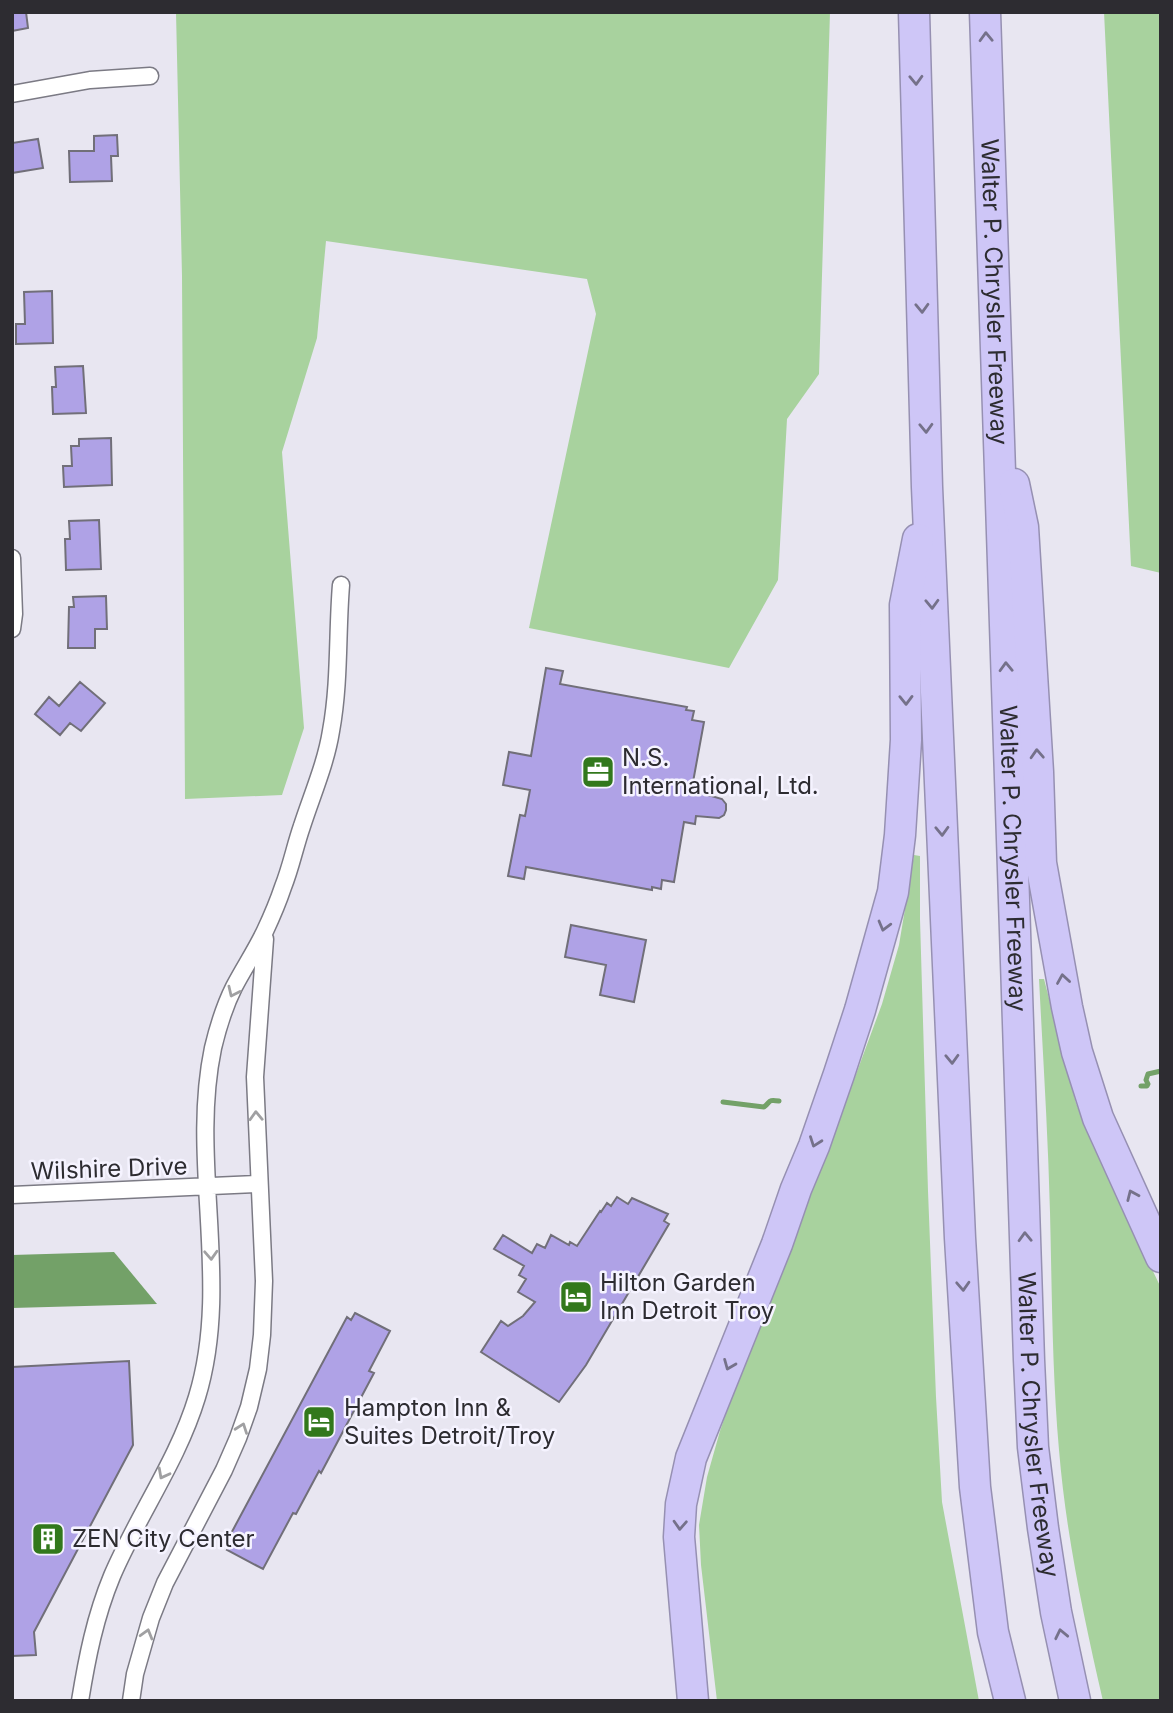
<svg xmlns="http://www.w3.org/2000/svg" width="1173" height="1713" font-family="Inter,sans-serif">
<rect width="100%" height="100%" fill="#e8e6f1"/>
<path fill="#a8d29e" d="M176,12H830L819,374L787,419L778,580L729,668L529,628L596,314L587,279L326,241L317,338L282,452L304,728L282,795L185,799L182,276Z
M1104,12H1161V573L1131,566Z
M914,855L920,856V919L928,1191L936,1397L942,1502L979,1701H717L701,1565L699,1525L707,1477L720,1431L738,1378L838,1123L882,1004L899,945Z
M1039,979H1044L1076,1103L1093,1146L1161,1288V1701H1103C1084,1618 1066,1535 1059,1450C1052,1371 1052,1291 1050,1212C1048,1134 1043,1057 1039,979Z"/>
<path fill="#73a168" d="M114,1252L157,1304L12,1308V1255Z"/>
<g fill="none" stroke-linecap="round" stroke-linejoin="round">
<path stroke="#73a168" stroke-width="5" d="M1141,1086H1147L1148,1084L1146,1080L1148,1074L1161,1071
M723,1102L764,1107C771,1102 767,1099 779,1101"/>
</g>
<path fill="#afa2e6" stroke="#716f79" stroke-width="2" d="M12,12H26L28,28L12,31Z
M117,135L118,156H111L112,181L70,182L69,151H94V136Z
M38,139L43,168L12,173V143Z
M52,291L53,343L16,344V324H25L24,292Z
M83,366L86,413L53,414L52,387H56L55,367Z
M111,438L112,485L64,487L63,466H72L71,446H79V439Z
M99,520L101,569L66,570L65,539H70L69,521Z
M106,596L107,629H95V648H68L69,607H74L73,597Z
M546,668L563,671L560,684L687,707L686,710L694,711L692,720L704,722L693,782L702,784L701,793L722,799L726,804V810L724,815L719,818L696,816L695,824L684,822L674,882L662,880L661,889L652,887V890L526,867L524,879L508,876L520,815L525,816L530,790L503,785L509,752L531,756Z
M80,682L105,703L81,731L70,723L60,735L35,714L49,697L59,706Z
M571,925L646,940L634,1002L600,995L606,965L565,957Z
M617,1197L628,1204L632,1198L668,1214L664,1221L669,1224L586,1365L559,1402L481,1352L501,1321L508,1326L523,1316L535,1302L518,1292L526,1279L519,1275L524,1266L494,1249L503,1235L532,1253L537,1244L545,1248L551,1235L569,1245L570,1242L577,1246L600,1211L601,1212L607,1203L611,1206Z
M355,1313L390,1331L369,1371L374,1373L321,1473L319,1471L296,1514L293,1513L263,1569L227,1550L232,1543L227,1541L347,1317L351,1320Z
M129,1361L133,1445L34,1632L36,1655L12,1656V1367Z"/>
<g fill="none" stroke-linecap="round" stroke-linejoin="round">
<defs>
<path id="street" d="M12,94L90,80L150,76
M12,558L14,614L12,629
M12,1195L258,1184
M80,1701C87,1658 95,1617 112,1576C138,1515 178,1460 197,1397C232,1282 189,1163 213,1048C218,1027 225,1005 234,987C244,968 256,950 265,931C272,916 278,902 283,887C291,867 295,846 302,826C312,795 326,763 331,731C340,682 337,633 341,585
M131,1701L135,1674L151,1618L165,1583L224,1470L238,1438L249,1407L258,1369L262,1335L264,1281L255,1077L265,939"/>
<g id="highway">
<path d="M914,12L927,487L960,1238L975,1487L993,1632L1010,1701"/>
<path id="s1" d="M985,12L1029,1360L1033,1447L1043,1528L1056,1612L1075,1701"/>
<path d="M1014,484L1023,527L1038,772L1041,863L1067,1007L1077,1052L1098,1118L1161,1257"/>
<path d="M693,1701L679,1537L681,1504L691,1458L777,1244L796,1189L814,1146L839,1074L860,1010L893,892L900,835L906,740L905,605L918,539"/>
</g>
</defs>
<use href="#street" stroke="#7b7a84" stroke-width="19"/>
<use href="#highway" stroke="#9690b2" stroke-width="33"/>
<use href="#street" stroke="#fff" stroke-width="16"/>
<use href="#highway" stroke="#cec6f7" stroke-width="30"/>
</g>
<defs><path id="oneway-chevron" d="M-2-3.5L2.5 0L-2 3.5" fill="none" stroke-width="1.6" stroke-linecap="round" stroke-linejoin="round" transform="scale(1.75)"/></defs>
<g stroke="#75718a">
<use href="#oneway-chevron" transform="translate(986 37) rotate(-92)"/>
<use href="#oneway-chevron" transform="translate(916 80) rotate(88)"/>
<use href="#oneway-chevron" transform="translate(922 308) rotate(88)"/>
<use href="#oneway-chevron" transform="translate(926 428) rotate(88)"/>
<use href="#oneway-chevron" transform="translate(932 604) rotate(88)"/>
<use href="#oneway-chevron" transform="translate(1006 667) rotate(-92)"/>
<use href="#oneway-chevron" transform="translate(906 700) rotate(89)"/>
<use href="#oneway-chevron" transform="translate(1037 754) rotate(-93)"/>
<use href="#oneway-chevron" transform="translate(942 831) rotate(88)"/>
<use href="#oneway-chevron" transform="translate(884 926) rotate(105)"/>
<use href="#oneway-chevron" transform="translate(1063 979) rotate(-99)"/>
<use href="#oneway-chevron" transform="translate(952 1059) rotate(88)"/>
<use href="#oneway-chevron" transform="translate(815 1142) rotate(110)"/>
<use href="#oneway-chevron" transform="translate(1132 1195) rotate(-114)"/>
<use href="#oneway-chevron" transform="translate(1025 1237) rotate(-92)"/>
<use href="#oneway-chevron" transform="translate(963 1286) rotate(87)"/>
<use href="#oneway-chevron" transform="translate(729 1365) rotate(112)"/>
<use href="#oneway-chevron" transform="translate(680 1525) rotate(93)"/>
<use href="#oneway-chevron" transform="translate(1061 1634) rotate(-102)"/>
</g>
<g stroke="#a0a0a2">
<use href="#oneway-chevron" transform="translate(233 992) rotate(115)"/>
<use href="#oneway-chevron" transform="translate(256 1116) rotate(-92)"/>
<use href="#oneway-chevron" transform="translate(211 1255) rotate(87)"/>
<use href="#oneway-chevron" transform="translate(242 1428) rotate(-70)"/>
<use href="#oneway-chevron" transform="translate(163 1474) rotate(118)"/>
<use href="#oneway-chevron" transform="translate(147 1634) rotate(-74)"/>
</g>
<defs>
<symbol id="office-square" viewBox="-11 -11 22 22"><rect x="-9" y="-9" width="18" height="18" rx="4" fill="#32781c" stroke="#f5f3ff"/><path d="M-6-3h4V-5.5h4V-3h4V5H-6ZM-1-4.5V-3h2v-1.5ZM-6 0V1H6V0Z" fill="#fff"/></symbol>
<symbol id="hotel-square" viewBox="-11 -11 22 22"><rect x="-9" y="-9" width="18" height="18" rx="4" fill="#32781c" stroke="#f5f3ff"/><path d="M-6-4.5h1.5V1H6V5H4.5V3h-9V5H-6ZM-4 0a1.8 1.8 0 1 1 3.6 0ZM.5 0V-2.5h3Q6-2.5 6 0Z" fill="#fff"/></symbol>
<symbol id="building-square" viewBox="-11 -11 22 22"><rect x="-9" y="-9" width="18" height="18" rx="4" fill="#32781c" stroke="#f5f3ff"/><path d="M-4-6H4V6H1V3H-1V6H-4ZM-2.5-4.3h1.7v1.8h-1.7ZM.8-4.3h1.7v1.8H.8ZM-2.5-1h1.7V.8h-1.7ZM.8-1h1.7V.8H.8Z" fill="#fff"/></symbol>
</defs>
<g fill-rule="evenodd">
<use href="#office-square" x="579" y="753" width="38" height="38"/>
<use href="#hotel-square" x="557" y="1278" width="38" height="38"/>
<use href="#hotel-square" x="300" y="1403" width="38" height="38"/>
<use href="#building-square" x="29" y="1520" width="38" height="38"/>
</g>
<g text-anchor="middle" stroke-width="5" stroke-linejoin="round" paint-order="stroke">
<g font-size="24" fill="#2d2c31" stroke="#f5f3ff">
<text dy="8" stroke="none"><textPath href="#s1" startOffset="280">Walter P. Chrysler Freeway</textPath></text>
<text dy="8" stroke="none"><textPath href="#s1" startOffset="847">Walter P. Chrysler Freeway</textPath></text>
<text transform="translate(109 1169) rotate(-2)" y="8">Wilshire Drive</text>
<text dy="8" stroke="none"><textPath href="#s1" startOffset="1414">Walter P. Chrysler Freeway</textPath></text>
</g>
<g font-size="24" fill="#2d2c31" stroke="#f5f3ff" text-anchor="start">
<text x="622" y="766">N.S.<tspan x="622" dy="28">International, Ltd.</tspan></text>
<text x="600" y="1291">Hilton Garden<tspan x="600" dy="28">Inn Detroit Troy</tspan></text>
<text x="344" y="1416">Hampton Inn &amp;<tspan x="344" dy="28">Suites Detroit/Troy</tspan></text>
<text x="72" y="1547">ZEN City Center</text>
</g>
</g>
<rect width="1173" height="1713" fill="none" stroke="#2d2c31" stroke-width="28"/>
</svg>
